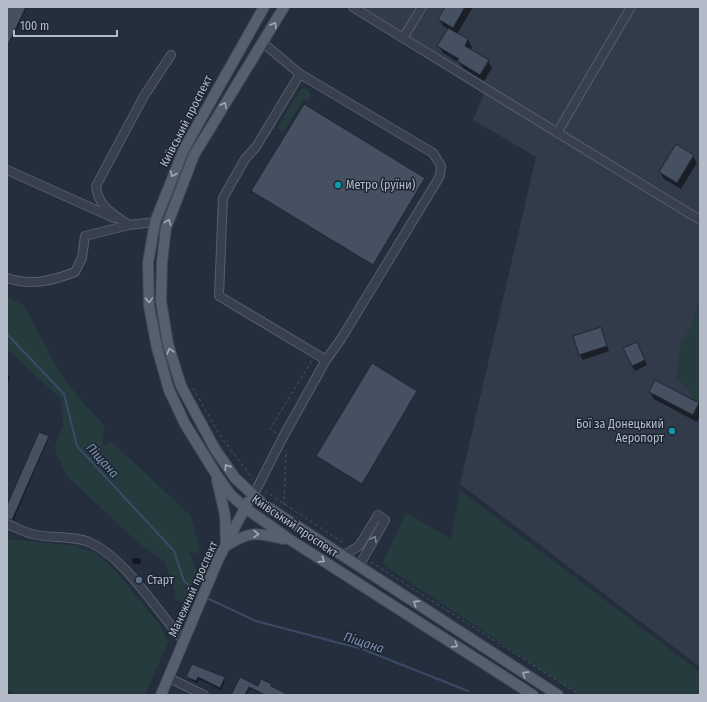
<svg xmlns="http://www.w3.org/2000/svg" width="707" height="702" font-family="'Fira Sans Condensed',sans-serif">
<rect width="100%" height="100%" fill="#242e3d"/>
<path fill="#323b4a" d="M347,7H700V667L460,484L536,157L473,120L485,91Z"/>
<path fill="#263b3e" d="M303,88L309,91L311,95L309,102L304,99L284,132L277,128L300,90Z
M7,297L24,305L57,368L83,403L105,426L102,447L111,441L191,516L200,553L189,552L197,572L185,603L177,601L165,562L137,542L66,475L54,448L63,426L61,399L7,349Z
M700,297V416L689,390L676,379L681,344L692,324Z
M460,490L700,672V695H579L382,564L406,513L451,539Z
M8,539L76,546L97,554L116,571L160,625L168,642L145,695H18L7,690Z"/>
<path fill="#0007" d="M7,7H27L11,41L7,40Z
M446,7H473L457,34L468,40L472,47L470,50L488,61L492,68L484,81L463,68L459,63L443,53L439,46L449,29L443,26L439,19Z
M693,156L697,163L681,189L664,179L660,172Z
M425,178L373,265L253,191Z
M601,329L609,351L583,360L580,355Z
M639,348L647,365L635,371L632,366Z
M7,374L10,378L7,383Z
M650,392L699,404L700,416L697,422L654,399Z
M49,437L13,521L7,520V507Z
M132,558H140L141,564H133Z
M193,665L224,678L225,680L221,690L199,679L197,683L189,679L188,677Z
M240,678L259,687L271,685V688L283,695H263L250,688L246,695H232Z"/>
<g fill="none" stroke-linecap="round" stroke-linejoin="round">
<path stroke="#394b66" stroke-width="2" d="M7,334L64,394L77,446L174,551L184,581L198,593
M209,599L256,621L362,649L468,691"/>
</g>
<path fill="#455061" stroke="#1f2734" d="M7,7H26L7,47Z
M445,7H465L453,28L438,19Z
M448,28L468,39L465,46L489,60L480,75L457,61L459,59L437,46Z
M304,104L425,178L373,265L251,191Z
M676,144L694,155L677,183L659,172Z
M601,327L607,346L579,355L573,336Z
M637,342L645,360L632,366L623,348Z
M372,363L417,391L362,484L316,456Z
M655,380L699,403L693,415L649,392Z
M39,432L49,436L12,520L7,519V505Z
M192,664L225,677L220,688L198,677L196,681L186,677Z
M240,677L258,686L261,679L272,684L271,686L289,695H265L249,687L245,695H231Z"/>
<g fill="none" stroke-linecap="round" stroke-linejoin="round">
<defs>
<path id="minor" d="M353,7L403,38L422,7
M403,38L700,220
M263,43L300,74L433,153L441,166L440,176L341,339L326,360
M557,133L631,7
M7,170L114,218
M125,223L129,225L155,222
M129,225C113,214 98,207 96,186L144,96L171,55
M7,278C31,286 52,281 75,272L82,258L85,236L129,225
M253,496L283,437L326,360L219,296L223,198L245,159L256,147L300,74
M7,524C15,527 24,532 32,534C51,539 71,535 89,542C126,558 157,612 184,641
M342,556L359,546L378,515L385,520L359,566
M169,678L204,695"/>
<path id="major" d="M264,7L184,149L155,222L148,263L149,306L157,348L169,390L185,424L216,474L230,494L244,507L289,539L533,695
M284,7L194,155L166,228L162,262L161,301L168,344L181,386L215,449L235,478L263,504L558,695
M217,480L225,515L226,544
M226,546C251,530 257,533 284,539
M161,695L218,560L248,502"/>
</defs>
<use href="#minor" stroke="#565e6b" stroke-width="10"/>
<use href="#major" stroke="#414956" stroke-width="12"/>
<path stroke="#44585b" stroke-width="1" stroke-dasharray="3 3" stroke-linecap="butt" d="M193,388L221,437L253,479
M276,433L270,429L311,362L310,359
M265,491L345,544
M284,505L286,450
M371,562L580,695"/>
<use href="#minor" stroke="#38404d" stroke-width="8"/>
<use href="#major" stroke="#565f6d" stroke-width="10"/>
</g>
<defs><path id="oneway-chevron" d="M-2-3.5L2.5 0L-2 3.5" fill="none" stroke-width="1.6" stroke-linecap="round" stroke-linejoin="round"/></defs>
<g stroke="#a1a9b6">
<use href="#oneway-chevron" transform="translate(274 25) rotate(-59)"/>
<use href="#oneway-chevron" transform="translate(224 105) rotate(-59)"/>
<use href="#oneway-chevron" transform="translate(173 174) rotate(113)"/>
<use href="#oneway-chevron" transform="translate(168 222) rotate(-70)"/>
<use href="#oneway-chevron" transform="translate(149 300) rotate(88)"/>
<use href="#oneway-chevron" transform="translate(170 351) rotate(-106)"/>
<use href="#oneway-chevron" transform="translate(227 467) rotate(-125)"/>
<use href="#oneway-chevron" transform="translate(256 534) rotate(1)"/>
<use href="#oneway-chevron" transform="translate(322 560) rotate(33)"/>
<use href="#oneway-chevron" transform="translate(416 603) rotate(-147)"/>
<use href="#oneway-chevron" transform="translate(455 645) rotate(33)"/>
<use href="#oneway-chevron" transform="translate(525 674) rotate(-147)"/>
</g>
<use stroke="#7c8491" href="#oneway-chevron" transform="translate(374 539) rotate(-60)"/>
<g fill="#0f9aa8" stroke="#1d2532" stroke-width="1.5">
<circle cx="338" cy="185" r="4"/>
<circle cx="672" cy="431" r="4"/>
</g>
<circle fill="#5c6f8a" stroke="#1d2532" stroke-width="1.5" cx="139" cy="580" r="4"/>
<g text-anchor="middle" stroke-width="3" stroke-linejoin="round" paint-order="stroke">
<g font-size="12" fill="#b4bbc8" stroke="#1d2532">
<text transform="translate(186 121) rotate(-63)" y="4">Київський проспект</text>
<text transform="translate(295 526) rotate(34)" y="4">Київський проспект</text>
<text transform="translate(193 589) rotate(-66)" y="4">Манежний проспект</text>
</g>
<g font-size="12" fill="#b4bbc8" stroke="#1d2532" text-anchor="start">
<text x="346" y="189">Метро (руїни)</text>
<text x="664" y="428" text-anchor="end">Бої за Донецький<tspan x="664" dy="14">Аеропорт</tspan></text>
<text x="147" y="584">Старт</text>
</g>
<g font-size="13" font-style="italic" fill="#7c90b0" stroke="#1d2532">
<text transform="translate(103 460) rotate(48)" y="5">Піщана</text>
<text transform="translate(364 642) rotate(18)" y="5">Піщана</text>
</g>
</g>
<rect width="707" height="702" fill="none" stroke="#b4bbc8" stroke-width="16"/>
<path d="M14 30v6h103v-6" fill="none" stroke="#b4bbc8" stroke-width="2"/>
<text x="20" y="30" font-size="12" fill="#b4bbc8" stroke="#1d2532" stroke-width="3" paint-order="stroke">100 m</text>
</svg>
